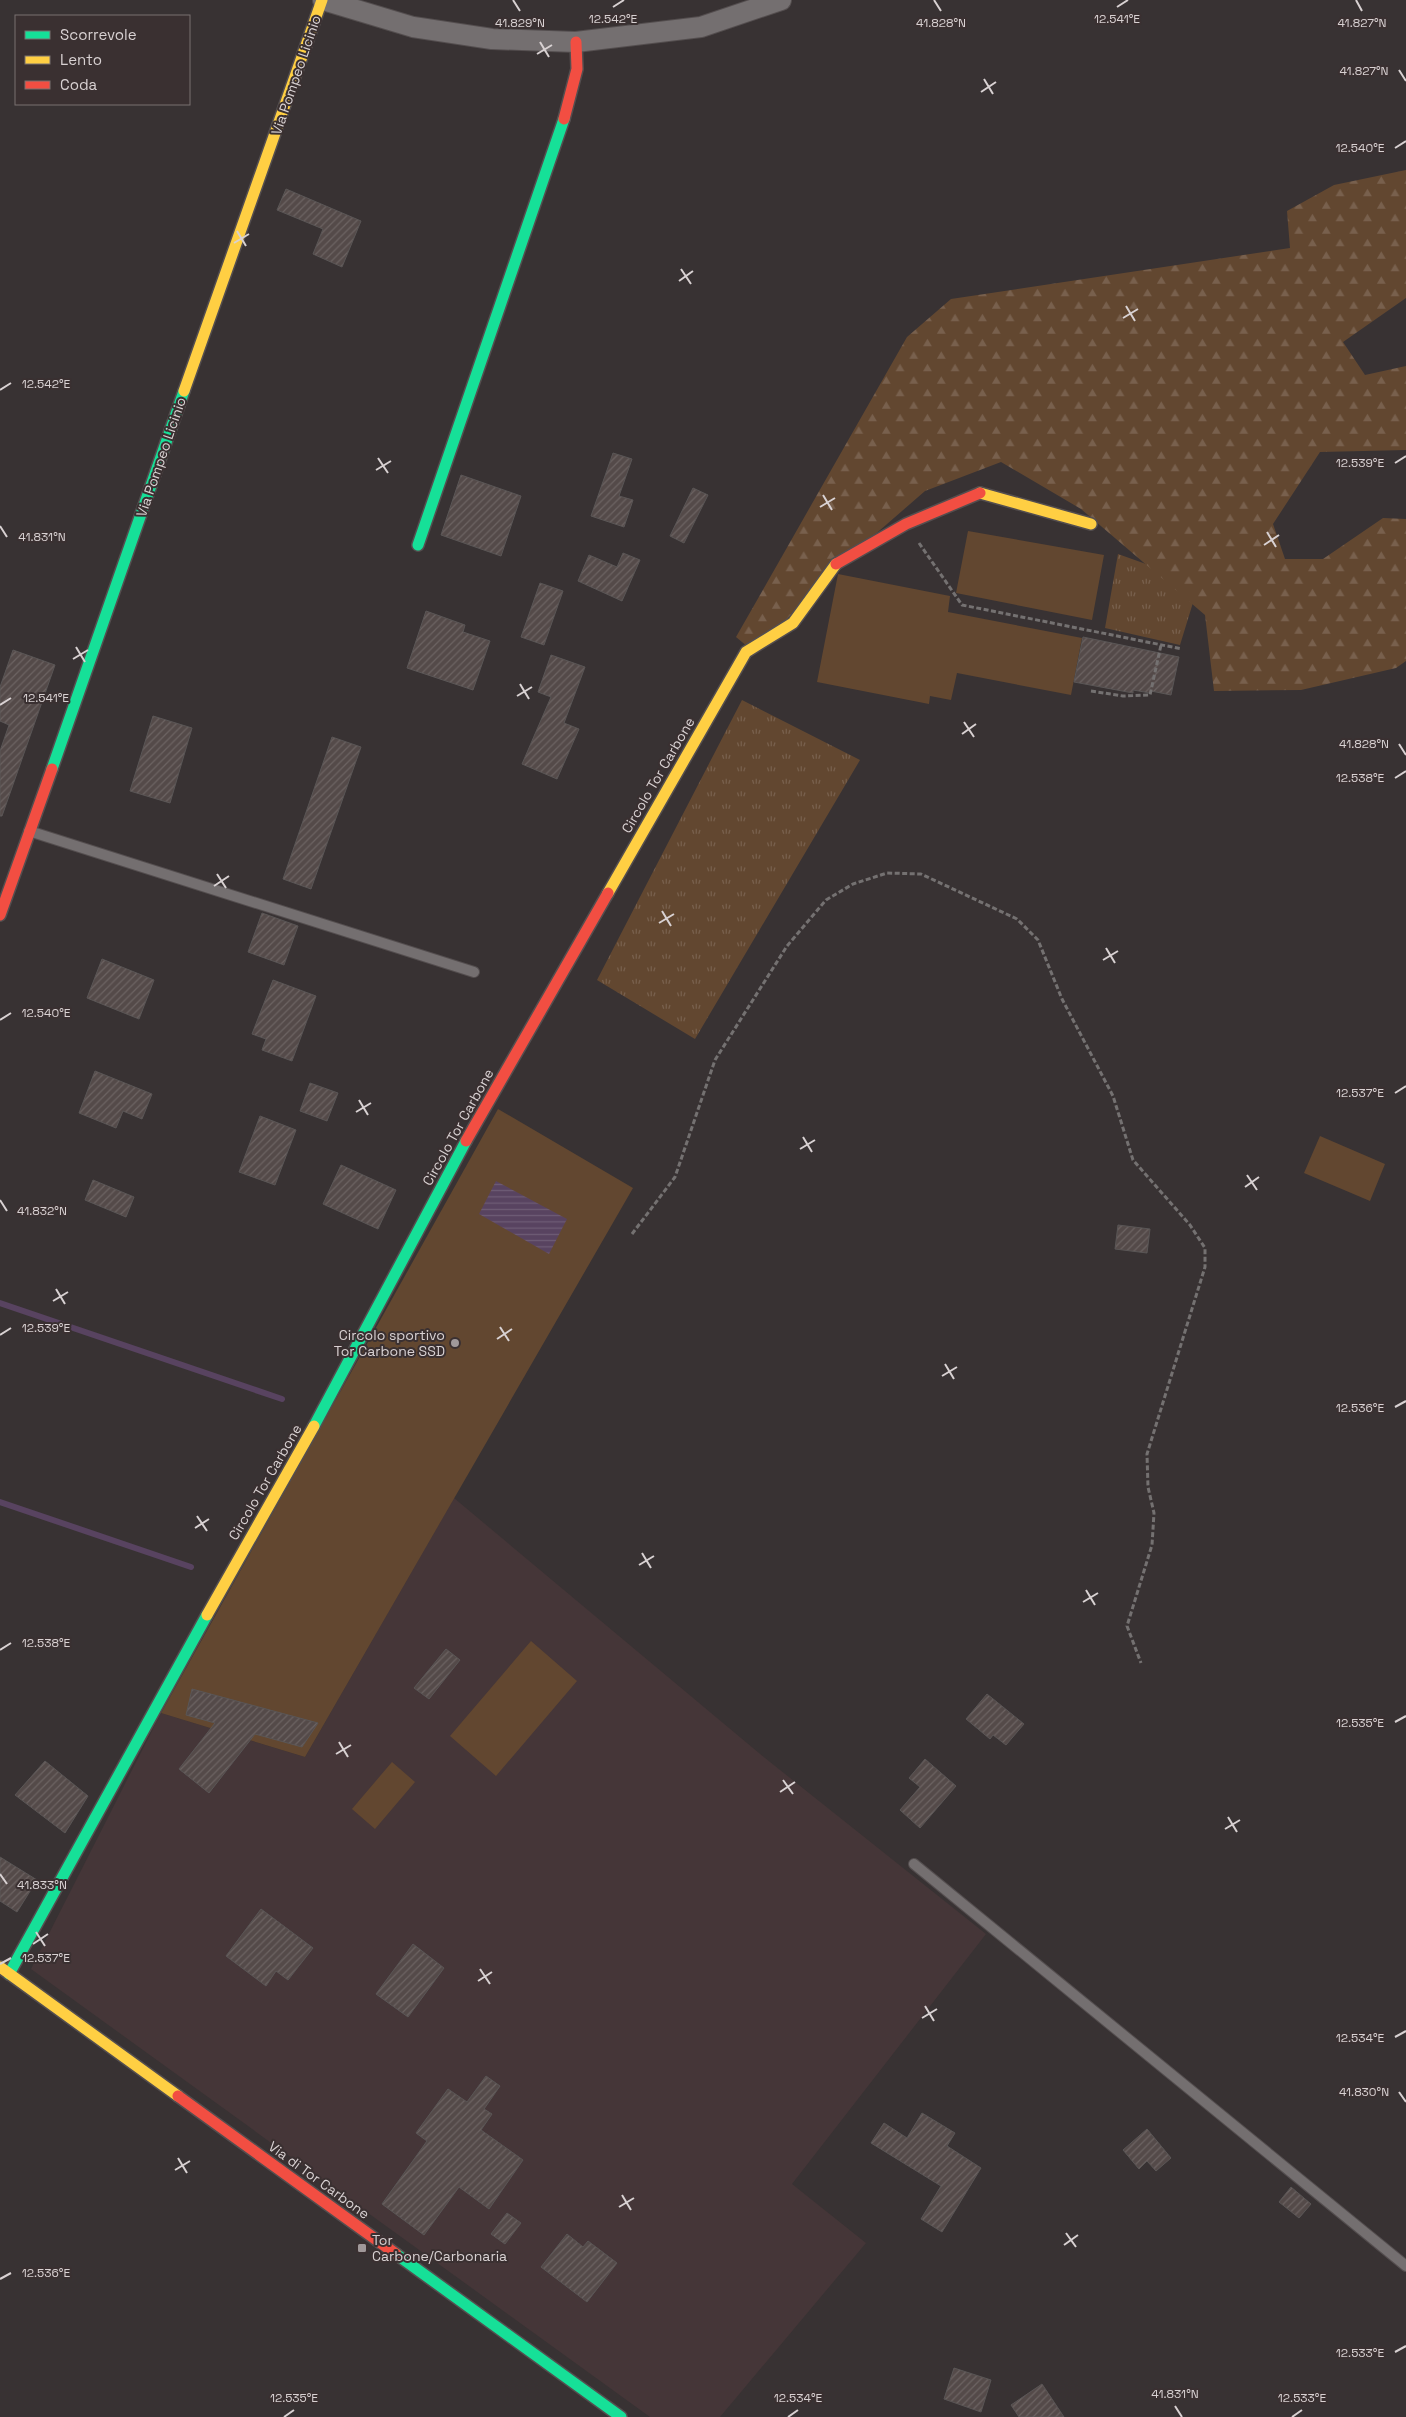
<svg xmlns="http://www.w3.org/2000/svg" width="1406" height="2417" font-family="'Space Grotesk',sans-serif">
<defs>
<pattern id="grass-tufts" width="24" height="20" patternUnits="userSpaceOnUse" patternTransform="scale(1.25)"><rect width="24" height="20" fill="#624730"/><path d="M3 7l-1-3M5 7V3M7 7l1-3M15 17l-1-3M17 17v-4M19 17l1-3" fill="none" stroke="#78604d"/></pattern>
<pattern id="forest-firs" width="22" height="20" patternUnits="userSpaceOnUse" patternTransform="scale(1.25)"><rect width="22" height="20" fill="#624730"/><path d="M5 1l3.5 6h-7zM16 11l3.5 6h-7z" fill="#78604d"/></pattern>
<pattern id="water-rules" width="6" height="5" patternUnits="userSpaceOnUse" patternTransform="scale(1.25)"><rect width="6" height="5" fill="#584360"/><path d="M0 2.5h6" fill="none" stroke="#6f5d76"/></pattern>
<pattern id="building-hatch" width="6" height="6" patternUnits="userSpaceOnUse" patternTransform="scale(1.25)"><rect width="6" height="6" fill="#544a49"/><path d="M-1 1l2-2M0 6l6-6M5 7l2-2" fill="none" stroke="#6c6362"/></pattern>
</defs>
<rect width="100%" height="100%" fill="#383233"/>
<path fill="#453638" d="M454,1498L765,1758L986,1934L792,2184L866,2243L720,2417H650L31,1969L161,1713L305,1757Z"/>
<path fill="url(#grass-tufts)" d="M1118,554L1199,583L1180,645L1105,628Z
M742,700L860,760L695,1039L597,980Z"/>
<path fill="url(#forest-firs)" d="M1406,170V298L1343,342L1365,375L1406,366V450L1320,452L1273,524L1285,559H1323L1383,518L1406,519V661L1396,668L1301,690L1214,691L1205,615L1081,509L1001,462L925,491L841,564L754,652L736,637L907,337L951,299L1290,248L1287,211L1334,185Z"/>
<path fill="#624730" d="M968,531L1104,555L1092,620L956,593Z
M838,574L950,596L948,612L1082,638L1071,695L957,673L951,700L930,696L929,704L817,682Z
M498,1109L633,1188L305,1757L161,1713Z
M1320,1136L1385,1164L1370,1201L1304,1173Z
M531,1641L577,1681L496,1776L450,1736Z
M392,1762L415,1782L375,1829L352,1809Z"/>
<path fill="url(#water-rules)" d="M496,1181L567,1219L549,1254L479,1214Z"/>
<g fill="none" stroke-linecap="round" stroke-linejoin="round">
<path stroke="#584360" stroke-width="6" d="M0,1303L282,1399
M0,1502L191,1567"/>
</g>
<path fill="url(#building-hatch)" stroke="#5a5656" d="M286,189L361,221L342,267L313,254L323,229L277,210Z
M613,453L632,459L619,496L633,500L624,527L591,516Z
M461,475L521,496L501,556L441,535Z
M693,488L708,495L684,543L670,536Z
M623,553L640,560L622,601L578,581L589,555L617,567Z
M540,583L563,591L544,645L521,637Z
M426,611L465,625L463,632L490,641L473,690L407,668Z
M1083,637L1179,657L1171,695L1151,691L1150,693L1133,690V693L1074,682Z
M13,650L55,665L2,816H0V751L9,725L0,721V687Z
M551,655L585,667L564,723L579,729L557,779L522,764L551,697L538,692Z
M153,716L192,728L170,803L130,791Z
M332,737L361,747L311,889L283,879Z
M262,913L298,926L284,965L248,952Z
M102,959L154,980L139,1019L87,998Z
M273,980L316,996L292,1061L262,1050L266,1039L252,1034Z
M95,1071L152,1094L142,1119L123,1111L116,1128L79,1113Z
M310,1083L338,1093L327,1121L300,1111Z
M260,1116L296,1130L275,1185L239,1172Z
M341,1165L396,1190L378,1229L323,1204Z
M93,1180L134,1197L126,1217L85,1200Z
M1118,1225L1150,1229L1147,1253L1115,1249Z
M446,1649L460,1660L429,1699L414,1688Z
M192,1689L318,1723L302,1747L255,1734L209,1793L179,1769L215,1723L186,1715Z
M987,1694L1024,1724L1006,1745L993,1735L990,1739L966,1719Z
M925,1759L956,1786L920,1828L900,1810L920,1787L909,1778Z
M45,1761L88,1796L65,1833L15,1795Z
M0,1857L37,1880L17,1912L0,1901Z
M261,1909L313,1948L288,1980L276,1971L266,1986L226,1956Z
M413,1944L444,1968L408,2017L376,1994Z
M486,2076L500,2086L484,2109L492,2114L481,2130L523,2160L489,2209L459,2187L424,2235L382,2204L427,2141L416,2133L448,2089L467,2102Z
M922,2113L955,2133L947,2146L981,2168L942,2232L921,2219L941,2186L871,2143L884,2123L907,2138Z
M1147,2129L1171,2158L1156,2171L1147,2161L1139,2169L1123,2150Z
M1291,2187L1311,2204L1299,2218L1279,2202Z
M507,2213L521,2223L505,2244L491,2234Z
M567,2234L583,2247L588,2241L617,2263L587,2302L541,2267Z
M954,2368L991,2380L981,2412L944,2399Z
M1042,2384L1064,2417H1019L1011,2405Z"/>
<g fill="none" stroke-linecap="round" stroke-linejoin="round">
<defs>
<path id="lane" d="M29,831L474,972
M914,1864L1406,2266"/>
<path id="street" d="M323,0L413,27L492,39L576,42L701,27L781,0"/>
<path id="fast" d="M418,545L564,119
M52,769L184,391
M314,1426L466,1141
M9,1974L207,1615
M396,2254L621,2417"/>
<path id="slow" d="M184,391L322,0
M980,493L1091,524
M608,893L746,652L793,623L836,564
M207,1615L314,1426
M0,1967L178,2096"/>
<path id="jam" d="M564,119L577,69L576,42
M836,564L906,524L980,493
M0,915L52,769
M466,1141L608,893
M178,2096L396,2254"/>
</defs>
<use href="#lane" stroke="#544e4f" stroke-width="12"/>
<use href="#street" stroke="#544e4f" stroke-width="22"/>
<use href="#fast" stroke="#544e4f" stroke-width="14"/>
<use href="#slow" stroke="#544e4f" stroke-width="14"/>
<use href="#jam" stroke="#544e4f" stroke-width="14"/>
<path stroke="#747171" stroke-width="3" stroke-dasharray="5 2.5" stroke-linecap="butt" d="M919,543L962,605L1182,649
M1091,691L1123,696L1150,695L1161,645
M632,1234L675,1177L715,1060L787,946L826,900L853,884L887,873L921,874L1017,919L1038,940L1062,999L1113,1096L1133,1160L1190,1225L1205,1248V1267L1147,1454L1148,1487L1154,1513L1152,1545L1127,1626L1141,1663"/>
<use href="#lane" stroke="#746f70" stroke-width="10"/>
<use href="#street" stroke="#746f70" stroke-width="20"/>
<use href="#fast" stroke="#16e098" stroke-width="11"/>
<use href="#slow" stroke="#ffcf43" stroke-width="11"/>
<use href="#jam" stroke="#f24e42" stroke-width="11"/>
</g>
<path fill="none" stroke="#d8d1d2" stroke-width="2" d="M513,0L520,11M934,0L941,11M1356,0L1362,11M613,7L624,0M1117,7L1128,0M540,42L549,57M537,54L552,45M1399,70L1406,81M984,79L993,94M981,92L996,82M1395,148L1406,141M237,231L246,246M234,243L249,234M681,269L691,284M679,281L693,271M1126,306L1135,321M1123,318L1138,309M0,390L11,383M378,458L388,473M1395,463L1406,456M376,470L391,461M823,495L832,510M820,507L835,498M0,526L7,537M1267,532L1276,547M1264,545L1279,535M76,647L85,662M73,659L88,650M520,684L529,699M517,696L532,687M0,705L11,698M964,722L974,737M962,734L976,724M1399,744L1406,755M1395,778L1406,771M217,874L226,888M214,886L229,876M662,911L671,926M659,923L674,914M1106,948L1115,963M1103,960L1118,951M0,1020L11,1013M1395,1093L1406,1086M359,1100L368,1115M356,1112L371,1103M803,1137L812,1152M800,1149L815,1140M1247,1175L1257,1190M1245,1187L1259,1177M0,1200L7,1211M56,1289L65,1304M53,1301L68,1292M500,1327L509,1341M0,1335L11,1328M497,1339L512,1329M945,1364L954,1379M942,1376L957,1367M1395,1407L1406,1401M197,1516L207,1531M195,1528L209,1519M642,1553L651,1568M639,1565L654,1556M1086,1590L1095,1605M1083,1602L1098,1593M0,1650L11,1643M1395,1722L1406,1716M339,1742L348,1757M336,1754L351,1745M783,1780L793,1794M780,1792L795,1782M1228,1817L1237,1832M1225,1829L1240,1820M0,1874L7,1884M36,1932L45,1946M33,1944L48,1934M0,1964L11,1958M480,1969L490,1984M478,1981L492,1972M925,2006L934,2021M922,2018L937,2009M1395,2037L1406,2031M1399,2092L1406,2102M178,2158L187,2173M175,2170L190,2161M622,2195L631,2210M619,2207L634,2198M1066,2233L1076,2247M1064,2245L1078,2235M0,2279L11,2273M1395,2352L1406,2346M1175,2406L1182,2417M284,2417L294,2410M788,2417L798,2410M1292,2417L1302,2410"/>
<g fill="#a0999a" stroke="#3a3031" stroke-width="2">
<circle cx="455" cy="1343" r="5"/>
<rect x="357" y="2243" width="10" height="10" rx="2.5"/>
</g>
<g text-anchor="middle" stroke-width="4" stroke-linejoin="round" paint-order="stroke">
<g font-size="14" fill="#d8d1d2" stroke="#3a3031">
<text transform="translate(296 75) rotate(-71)" y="5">Via Pompeo Licinio</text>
<text transform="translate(161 457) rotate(-71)" y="5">Via Pompeo Licinio</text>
<text transform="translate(658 775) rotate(-60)" y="5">Circolo Tor Carbone</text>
<text transform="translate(458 1127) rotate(-61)" y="5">Circolo Tor Carbone</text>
<text transform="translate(265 1482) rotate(-60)" y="5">Circolo Tor Carbone</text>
<text transform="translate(319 2180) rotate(36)" y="5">Via di Tor Carbone</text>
</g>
<g font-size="14" fill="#d8d1d2" stroke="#3a3031" text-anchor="end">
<text x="445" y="1340">Circolo sportivo<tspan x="445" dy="16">Tor Carbone SSD</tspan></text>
<text x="372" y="2245" text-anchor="start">Tor<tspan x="372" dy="16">Carbone/Carbonaria</tspan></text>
</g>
</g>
<g font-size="12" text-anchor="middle" fill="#d8d1d2" stroke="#3a3031" stroke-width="4" stroke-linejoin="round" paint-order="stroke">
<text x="1117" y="23">12.541°E</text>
<text x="613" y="23">12.542°E</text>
<text x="520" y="27">41.829°N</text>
<text x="941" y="27">41.828°N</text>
<text x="1362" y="27">41.827°N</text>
<text x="1364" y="75">41.827°N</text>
<text x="1360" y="152">12.540°E</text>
<text x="46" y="388">12.542°E</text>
<text x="1360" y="467">12.539°E</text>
<text x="42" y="541">41.831°N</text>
<text x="46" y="702">12.541°E</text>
<text x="1364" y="748">41.828°N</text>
<text x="1360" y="782">12.538°E</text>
<text x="46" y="1017">12.540°E</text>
<text x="1360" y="1097">12.537°E</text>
<text x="42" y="1215">41.832°N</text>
<text x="46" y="1332">12.539°E</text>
<text x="1360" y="1412">12.536°E</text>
<text x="46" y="1647">12.538°E</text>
<text x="1360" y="1727">12.535°E</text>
<text x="42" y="1889">41.833°N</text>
<text x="46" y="1962">12.537°E</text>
<text x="1360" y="2042">12.534°E</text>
<text x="1364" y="2096">41.830°N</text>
<text x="46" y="2277">12.536°E</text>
<text x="1360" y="2357">12.533°E</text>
<text x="1175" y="2398">41.831°N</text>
<text x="294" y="2402">12.535°E</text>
<text x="798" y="2402">12.534°E</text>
<text x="1302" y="2402">12.533°E</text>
</g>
<rect x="15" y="15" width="175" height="90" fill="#3a3031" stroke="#797071"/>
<rect x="25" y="31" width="25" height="8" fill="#16e098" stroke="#797071"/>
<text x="60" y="40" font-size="15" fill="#d8d1d2">Scorrevole</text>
<rect x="25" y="56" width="25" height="8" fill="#ffcf43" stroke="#797071"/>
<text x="60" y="65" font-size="15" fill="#d8d1d2">Lento</text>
<rect x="25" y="81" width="25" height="8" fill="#f24e42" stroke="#797071"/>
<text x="60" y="90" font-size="15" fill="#d8d1d2">Coda</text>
</svg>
